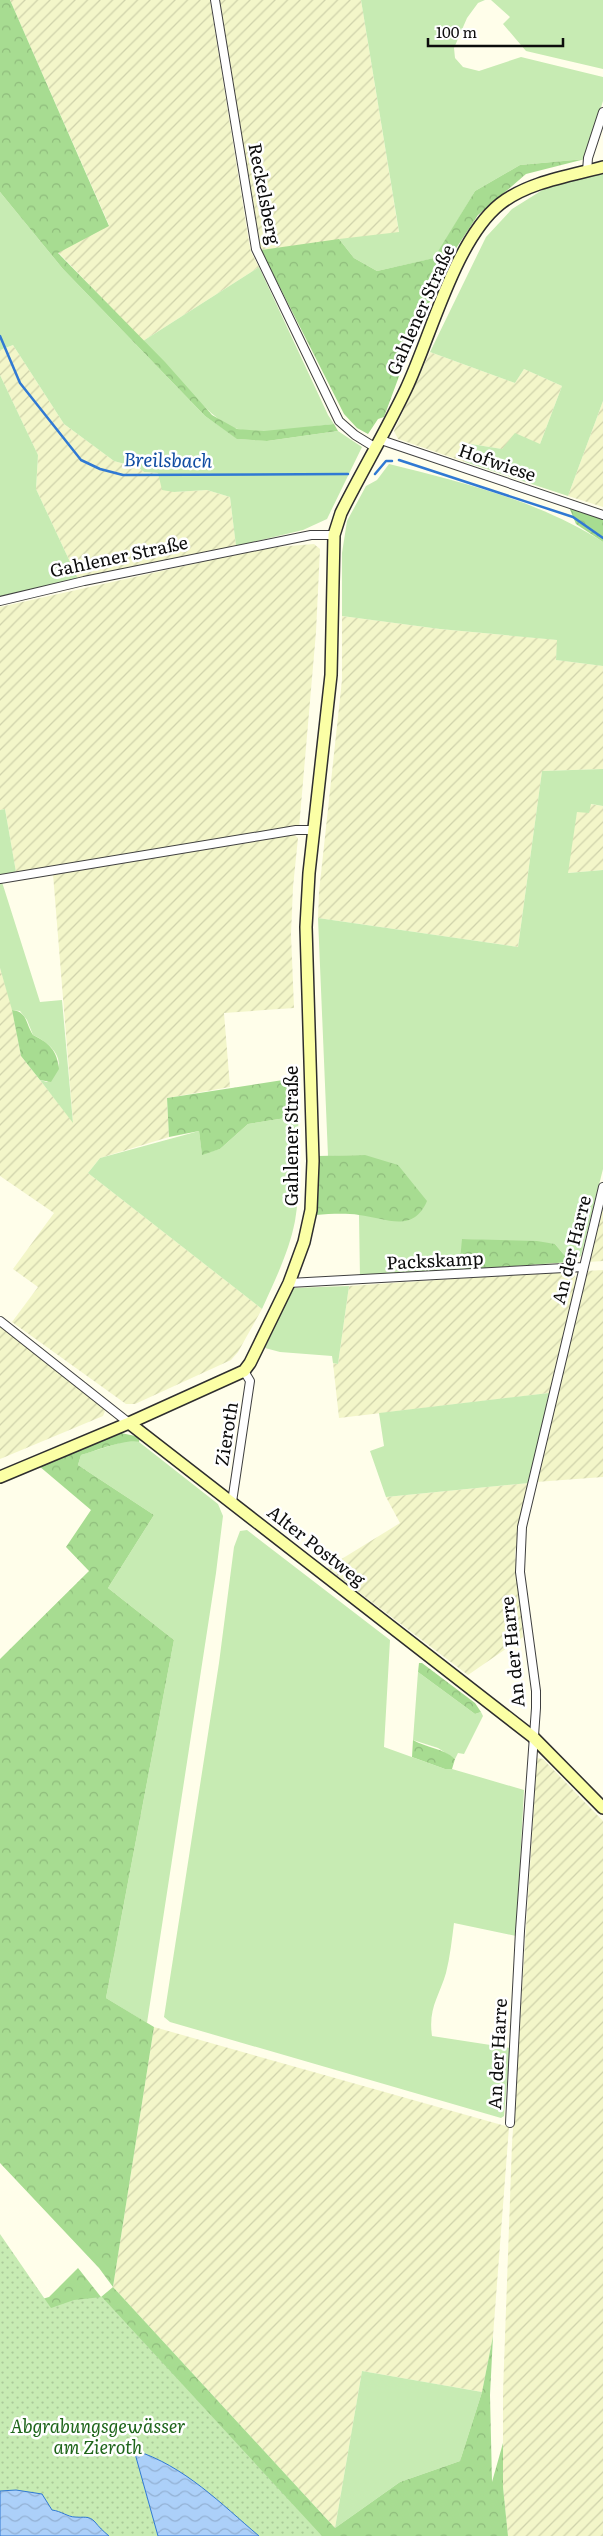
<svg xmlns="http://www.w3.org/2000/svg" width="603" height="2536" font-family="Literata,serif">
<defs>
<pattern id="farmland-furrows" width="10" height="10" patternUnits="userSpaceOnUse" patternTransform="scale(1.25)"><rect width="10" height="10" fill="#f3f6c9"/><path d="M-1 1l2-2M0 10L10 0M9 11l2-2" fill="none" stroke="#cfd2ab"/></pattern>
<pattern id="forest-crowns" width="20" height="18" patternUnits="userSpaceOnUse" patternTransform="scale(1.25)"><rect width="20" height="18" fill="#a7dc91"/><path d="M2 6a3 3 0 1 1 6 0M12 15a3 3 0 1 1 6 0" fill="none" stroke="#8fbc7c"/></pattern>
<pattern id="park-dots" width="8" height="8" patternUnits="userSpaceOnUse" patternTransform="scale(1.25)"><rect width="8" height="8" fill="#c7ebb3"/><path d="M2 2h.1M6 6h.1" fill="none" stroke="#aac899" stroke-width="1.8" stroke-linecap="round"/></pattern>
<pattern id="water-waves" width="16" height="10" patternUnits="userSpaceOnUse" patternTransform="scale(1.25)"><rect width="16" height="10" fill="#acd0f9"/><path d="M0 5q4-4 8 0t8 0" fill="none" stroke="#93b1d4"/></pattern>
</defs>
<rect width="100%" height="100%" fill="#fffeea"/>
<path fill="url(#farmland-furrows)" d="M10,0H210L248,236L251,252L259,267L143,341L58,252L109,225Z
M218,0H361L399,233L261,250Z
M13,345L64,424L114,461L139,468L144,472L158,473L174,492L207,490L230,497L236,546L78,579L36,489L38,455L0,375V350Z
M430,352L515,383L524,369L562,386L540,444L502,449L471,444L465,462L398,439L394,431Z
M603,401V507L568,496Z
M314,544L320,549L316,632L299,828L272,830L16,872L5,809L0,810V607L265,548Z
M342,616L440,629L558,640L556,660L603,666V769L542,771L518,947L318,918L319,892L342,680Z
M590,804L603,806V870L567,873L577,811Z
M293,834L298,838L293,887L291,934L294,1008L224,1013L230,1087L167,1098L169,1137L100,1158L88,1173L262,1309L238,1352L231,1360L135,1404H126L12,1322L38,1287L13,1269L54,1213L0,1176V968L11,1004L21,1056L73,1122L53,874Z
M603,1202V1261L588,1262Z
M603,1270V1477L536,1482L585,1271Z
M570,1271L577,1278L549,1393L339,1418L333,1363L338,1364L349,1286Z
M0,1326L101,1405L105,1411L103,1416L0,1459Z
M529,1483L515,1553L523,1637L468,1675L327,1568L400,1523L386,1497Z
M537,1758L543,1759L603,1821V2536H508L503,2487V2392L512,2144Z
M154,2027L509,2127L493,2336L482,2392L362,2371L335,2528L113,2287Z"/>
<path fill="#c7ebb3" d="M361,0H485L478,3L467,18L454,48L455,58L463,67L479,71L521,57L603,77V101L585,159L520,165L475,191L435,258L377,271L354,258L339,239L399,232Z
M491,0H603V69L526,51L503,24L510,17Z
M603,172V401L568,496L465,462L471,444L502,449L515,433L540,444L562,386L524,369L515,383L430,352L486,237L512,209L544,189Z
M0,192L63,269L205,416L238,439L267,441L338,431L362,447L327,519L303,530L236,546L230,497L207,490L174,492L162,490L158,473L144,472L139,468L114,461L64,424L13,345L0,350Z
M259,267L328,415L334,424C304,427 268,436 238,429C212,424 164,362 143,341Z
M0,375L38,455L36,489L78,579L0,598Z
M389,464C462,482 539,501 603,542V666L556,660L557,640L440,629L342,616V553L347,521L366,486L377,480Z
M603,769V806L591,804L589,813L577,812L568,873L603,870V1169L581,1256L570,1262L555,1244L463,1239L459,1270L360,1278L359,1215L365,1155L328,1156L318,918L518,947L542,771Z
M5,809L16,872L0,875V810Z
M0,882H2L40,1002L62,1000L73,1123L40,1080L47,1082C71,1064 54,1045 33,1035L27,1020L20,1011L12,1010L0,968Z
M298,1116C299,1151 301,1187 295,1221C289,1252 275,1280 262,1309L88,1173L100,1158L199,1131L202,1154L220,1149L248,1124Z
M349,1286L338,1364L333,1363L332,1356L280,1352L265,1348L293,1288Z
M549,1393L529,1483L386,1497L370,1451L384,1446L379,1413Z
M132,1439L139,1442L218,1504L223,1516L216,1573L147,2023L106,1998L174,1640L108,1588L154,1515L78,1465L81,1455Z
M247,1530L390,1640L384,1747L445,1769H452L524,1790L516,1936L454,1923C452,1939 450,1957 446,1973C439,1997 428,2008 432,2036L510,2048L504,2116L501,2118L170,2022L164,2017L219,1663L234,1547L240,1531Z
M418,1672L475,1714L481,1712L483,1716L464,1754L458,1753L455,1759L438,1748L413,1740Z
M362,2371L482,2392L460,2461L400,2482L335,2528Z"/>
<path fill="url(#forest-crowns)" d="M0,0H10L109,226L58,253L165,362L212,415L237,429L264,431L334,424L338,431L267,441L237,439L205,416L63,269L0,192Z
M585,159L526,174L478,215L447,262L408,352L384,417L378,419L368,434L357,428L344,414L261,250L339,239L354,258L377,271L434,258L475,191L520,165Z
M569,507L603,518V542L576,524Z
M12,1010C28,1012 25,1023 33,1035C49,1043 57,1050 59,1069L51,1082L40,1080L21,1056Z
M296,1078L298,1116L248,1124L220,1149L202,1155L199,1131L169,1137L167,1098Z
M365,1155L398,1165L427,1201C413,1234 386,1218 359,1215C345,1213 330,1214 316,1215L317,1156Z
M462,1239L537,1241L555,1244L570,1262L459,1270Z
M121,1433L140,1437L139,1442C128,1438 95,1451 81,1455L78,1465L154,1515L108,1588L174,1640L106,1998L154,2027L113,2287L335,2528L400,2482L460,2461L482,2392L493,2336L490,2395L492,2482L503,2443V2487L508,2536H259L9,2309L49,2297L78,2268L101,2297L113,2287L99,2268L0,2163V1659L89,1571L66,1547L91,1510L39,1466Z
M419,1663H422L475,1703L481,1712L475,1714L418,1672Z
M413,1740C427,1748 443,1748 455,1759L452,1769H445L412,1757Z"/>
<path fill="url(#park-dots)" d="M0,2234L51,2308L74,2300L102,2297L322,2536H0Z"/>
<path fill="url(#water-waves)" stroke="#3079d3" d="M134,2450C185,2466 221,2504 259,2536H158Z
M16,2490L42,2494L52,2510C61,2511 68,2517 75,2517C83,2518 89,2515 95,2522C99,2527 103,2531 109,2536H0V2491Z"/>
<g fill="none" stroke-linecap="round" stroke-linejoin="round">
<path stroke="#3079d3" stroke-width="2.5" d="M0,336L20,383L81,460L100,469L123,475L348,474
M399,460L573,517L603,538
M375,474L386,461H392"/>
<defs>
<path id="street" d="M215,0L256,249L339,421L355,435L376,448
M587,171L588,158L603,112
M381,440L603,515
M0,601L84,581L311,535H334
M0,879L296,830H313
M289,1283L583,1267
M0,1321L129,1423
M232,1502L250,1381L244,1371
M510,2123L520,1931L536,1708V1691L520,1572L522,1527L603,1187"/>
<path id="secondary" d="M129,1423L533,1737L603,1808
M0,1477L129,1423L244,1371L250,1363L289,1283L304,1242L311,1210L313,1161L306,927L309,873L331,675L334,535L341,513C362,471 386,431 406,389C431,336 455,240 500,204C528,182 569,176 603,167"/>
</defs>
<use href="#street" stroke="#3f3f3f" stroke-width="10"/>
<use href="#secondary" stroke="#2e2e2e" stroke-width="14"/>
<use href="#street" stroke="#fff" stroke-width="8"/>
<use href="#secondary" stroke="#fbffa5" stroke-width="11"/>
</g>
<g text-anchor="middle" stroke-width="5" stroke-linejoin="round" paint-order="stroke">
<g font-size="18" fill="#0c0c0c" stroke="#fff">
<text transform="translate(264 194) rotate(79)" y="6">Reckelsberg</text>
<text transform="translate(421 310) rotate(-66)" y="6">Gahlener Straße</text>
<text transform="translate(497 463) rotate(19)" y="6">Hofwiese</text>
<text transform="translate(119 557) rotate(-12)" y="6">Gahlener Straße</text>
<text transform="translate(292 1136) rotate(-90)" y="6">Gahlener Straße</text>
<text transform="translate(572 1250) rotate(-76)" y="6">An der Harre</text>
<text transform="translate(435 1261) rotate(-3)" y="6">Packskamp</text>
<text transform="translate(227 1434) rotate(-81)" y="6">Zieroth</text>
<text transform="translate(316 1546) rotate(38)" y="6">Alter Postweg</text>
<text transform="translate(513 1652) rotate(-96)" y="6">An der Harre</text>
<text transform="translate(498 2054) rotate(-87)" y="6">An der Harre</text>
</g>
<g font-size="18" font-style="italic" fill="#1e651a" stroke="#fff">
<text x="98" y="2433">Abgrabungsgewässer<tspan x="98" dy="21">am Zieroth</tspan></text>
</g>
<g font-size="19" font-style="italic" fill="#104ca2" stroke="#fff">
<text transform="translate(168 460) rotate(1)" y="7">Breilsbach</text>
</g>
</g>
<path d="M428 38v8h135v-8" fill="none" stroke="#0c0c0c" stroke-width="2.5"/>
<text x="436" y="38" font-size="15" fill="#0c0c0c" stroke="#ffffff" stroke-width="4" paint-order="stroke">100 m</text>
</svg>
